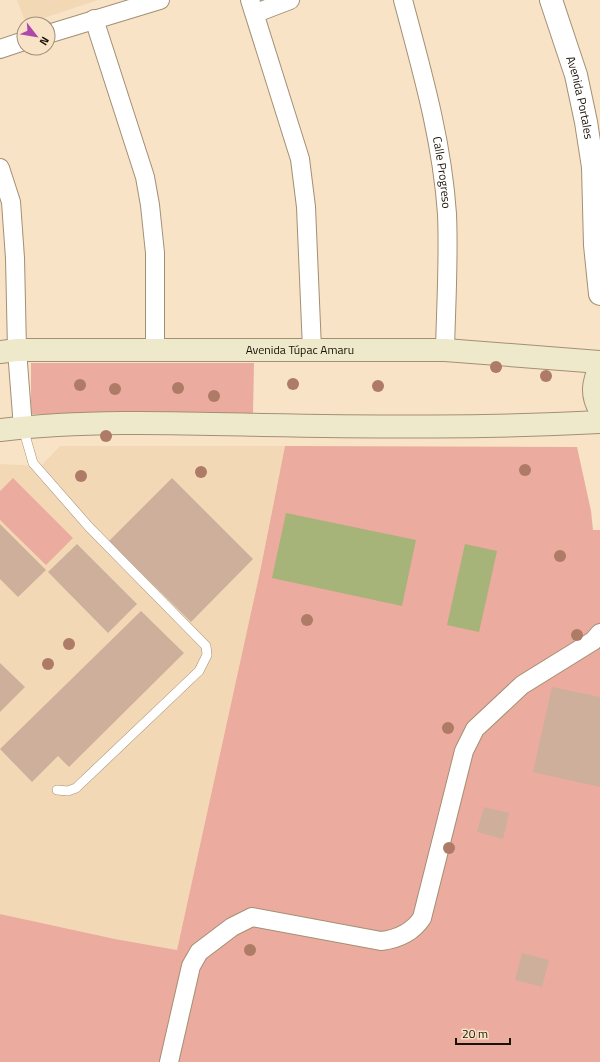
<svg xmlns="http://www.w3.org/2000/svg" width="600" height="1062" font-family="'Titillium Web',sans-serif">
<rect width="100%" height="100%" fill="#f8e3c6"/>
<path fill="#f3d8b5" d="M17,0H98L26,24Z
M60,446H285L261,567L177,950L115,939L0,914V464L41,466Z"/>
<path fill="#ebab9e" d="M31,363H254L253,414H31Z
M285,446L577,447L591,511L593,530H600V1062H0V914L115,939L177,950L261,567Z
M13,478L73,538L46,565L0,520V491Z"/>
<path fill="#a6b379" d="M286,513L416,540L402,606L272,578Z
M465,544L497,551L479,632L447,625Z"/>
<path fill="#ceaf9c" d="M172,478L253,559L191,622L109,541Z
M0,524L46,570L18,597L0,579Z
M77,544L137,604L108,633L48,572Z
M141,611L184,653L69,767L58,756L32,782L0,749Z
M0,663L25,687L0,712Z
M552,687L600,697V787L533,772Z
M484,807L509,813L503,839L477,832Z
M522,953L549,960L542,987L515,980Z"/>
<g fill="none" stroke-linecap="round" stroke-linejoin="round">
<defs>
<path id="service" d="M23,428L33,463L89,527L206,646L207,655L199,671L76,788L68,791L57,790"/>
<g id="minor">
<path d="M250,0L300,159L306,207L312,349"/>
<path id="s1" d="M403,0C422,71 442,140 447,214C449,259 446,305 445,350"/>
<path d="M256,13L290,0"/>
<path d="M94,19L145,177L150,205L155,253V349"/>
<path d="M48,34L160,0"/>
<path d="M0,49L24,41"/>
<path d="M0,168L11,202L15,258L17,350L23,428"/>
<path d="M169,1062L191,966L199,952L232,927L252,917L381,941C398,939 412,933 422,918L464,751L475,729L522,685L593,641L600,633"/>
</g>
<g id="tertiary">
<path id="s2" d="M551,0L576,75L586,122L593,167L595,245L600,294"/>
</g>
<g id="secondary">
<path id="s3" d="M0,352L17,350H445L600,362"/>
<path d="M600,367C593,383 591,395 600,410"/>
<path d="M0,430C87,420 175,423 262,425C375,427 488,428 600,422"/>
</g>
</defs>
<use href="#service" stroke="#a38f74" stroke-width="10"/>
<use href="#minor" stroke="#a38f74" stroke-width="20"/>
<use href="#tertiary" stroke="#a38f74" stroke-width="24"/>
<use href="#secondary" stroke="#a38f74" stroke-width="24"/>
<use href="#service" stroke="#fff" stroke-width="9"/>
<use href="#minor" stroke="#fff" stroke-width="18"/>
<use href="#tertiary" stroke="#fff" stroke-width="22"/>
<use href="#secondary" stroke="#efe9cc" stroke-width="22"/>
</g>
<g fill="#ae7b66">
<circle cx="496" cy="367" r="6"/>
<circle cx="546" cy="376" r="6"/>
<circle cx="293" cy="384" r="6"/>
<circle cx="80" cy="385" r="6"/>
<circle cx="378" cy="386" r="6"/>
<circle cx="178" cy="388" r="6"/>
<circle cx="115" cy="389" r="6"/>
<circle cx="214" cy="396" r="6"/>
<circle cx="106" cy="436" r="6"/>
<circle cx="525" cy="470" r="6"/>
<circle cx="201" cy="472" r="6"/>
<circle cx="81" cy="476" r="6"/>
<circle cx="560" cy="556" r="6"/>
<circle cx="307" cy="620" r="6"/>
<circle cx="577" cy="635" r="6"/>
<circle cx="69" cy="644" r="6"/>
<circle cx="48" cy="664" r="6"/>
<circle cx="448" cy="728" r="6"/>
<circle cx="449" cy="848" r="6"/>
<circle cx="250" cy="950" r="6"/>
</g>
<g text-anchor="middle" stroke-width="4" stroke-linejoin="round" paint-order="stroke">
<g font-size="12" fill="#191208" stroke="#f8e3c6">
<text dy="4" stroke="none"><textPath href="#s2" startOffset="102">Avenida Portales</textPath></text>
<text dy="4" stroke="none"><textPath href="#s1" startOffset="177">Calle Progreso</textPath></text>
<text dy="4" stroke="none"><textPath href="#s3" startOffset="300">Avenida Túpac Amaru</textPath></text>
</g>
</g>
<g transform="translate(36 36) rotate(121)"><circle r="19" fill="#f8e3c6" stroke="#9f8f7a"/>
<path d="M0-3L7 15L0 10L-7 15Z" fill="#ae48ad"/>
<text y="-6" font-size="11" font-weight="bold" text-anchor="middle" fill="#191208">N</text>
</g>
<path d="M456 1038v6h54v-6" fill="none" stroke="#191208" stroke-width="2"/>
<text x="462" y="1038" font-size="12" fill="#191208" stroke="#f8e3c6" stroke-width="3" paint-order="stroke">20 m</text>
</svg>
